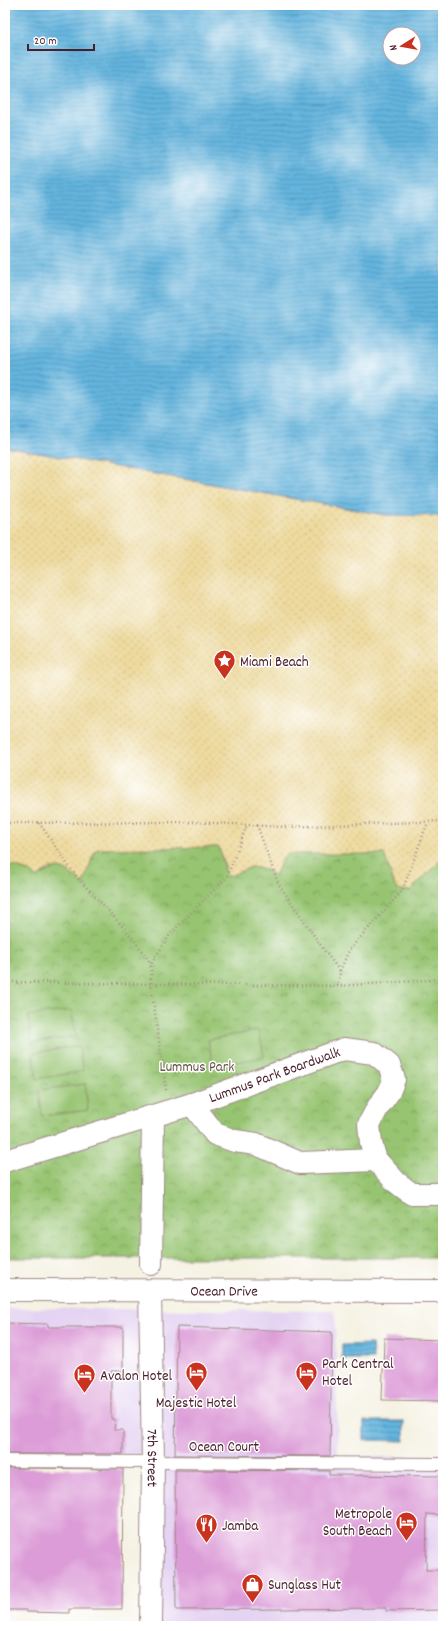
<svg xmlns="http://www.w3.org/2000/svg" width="448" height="1631" font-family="Dekko,sans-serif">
<defs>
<pattern id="sand-dots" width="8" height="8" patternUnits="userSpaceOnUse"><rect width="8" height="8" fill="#eeda9e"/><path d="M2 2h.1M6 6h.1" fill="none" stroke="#cebb88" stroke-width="1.8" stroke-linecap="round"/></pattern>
<pattern id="park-crowns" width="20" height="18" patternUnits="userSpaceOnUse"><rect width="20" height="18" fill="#97c471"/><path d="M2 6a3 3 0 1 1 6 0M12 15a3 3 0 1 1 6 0" fill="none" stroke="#7d9f5d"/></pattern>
<pattern id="water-rules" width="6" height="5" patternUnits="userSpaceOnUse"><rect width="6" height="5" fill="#64b5df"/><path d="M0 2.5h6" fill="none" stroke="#5493b5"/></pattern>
</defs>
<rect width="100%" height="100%" fill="#fff"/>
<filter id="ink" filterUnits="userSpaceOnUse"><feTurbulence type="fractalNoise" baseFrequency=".025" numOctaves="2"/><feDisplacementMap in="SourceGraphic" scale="8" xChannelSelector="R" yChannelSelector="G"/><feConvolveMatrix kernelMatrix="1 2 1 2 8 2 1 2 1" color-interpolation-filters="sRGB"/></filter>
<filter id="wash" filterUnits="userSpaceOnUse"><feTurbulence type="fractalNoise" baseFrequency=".012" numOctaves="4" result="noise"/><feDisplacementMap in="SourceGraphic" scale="16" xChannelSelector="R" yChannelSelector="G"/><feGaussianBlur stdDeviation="0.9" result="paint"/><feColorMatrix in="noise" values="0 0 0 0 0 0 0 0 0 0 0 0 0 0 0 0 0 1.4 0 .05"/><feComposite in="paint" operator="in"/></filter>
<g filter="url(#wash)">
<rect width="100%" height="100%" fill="#f5f2e3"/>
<path fill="#e4d3f2" d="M5,1308L335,1311L338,1456L443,1457V1626H155L164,1454L5,1455Z"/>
<path fill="url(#sand-dots)" stroke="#9c7c64" d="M5,447L385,515L443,516V858L410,891H402L282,860L275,877L266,870L252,867L227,877L223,858L85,881L84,884L50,868L37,878L28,871L13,866L5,868Z"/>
<path fill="url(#park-crowns)" stroke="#70724e" d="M219,847L227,877L252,867L266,870L275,876L282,860L288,854H384L396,889L410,891L443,858V1258H5V868L13,866L28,871L37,878C60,862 63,867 83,884L94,853L97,849Z"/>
<path fill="#97c471" stroke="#70724e" d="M71,1010L76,1036L32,1043L28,1016Z
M259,1030L264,1057L213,1066L208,1040Z
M79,1046L83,1071L37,1079L33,1053Z
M85,1084L88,1110L42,1116L39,1090Z"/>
<path fill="url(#water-rules)" stroke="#576a85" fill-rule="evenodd" d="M5,5H443V516L385,515L5,447ZM390,34H414V58H390Z
M372,1344L373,1359H342V1345Z
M364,1421H404V1441L364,1440Z"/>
<g id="blocks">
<path fill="#dc9cd7" d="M5,1323L48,1324V1327H123V1371H111V1419H115L114,1430H123V1454H5Z
M177,1327L332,1332L330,1456L175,1455Z
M384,1338L443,1340V1401L382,1400Z
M5,1468L123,1469L122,1609H69V1613L26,1612V1610H5Z
M175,1470L329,1471V1475L443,1476V1515L427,1514L426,1570H443V1610L386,1611V1608L176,1610Z"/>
</g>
</g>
<g filter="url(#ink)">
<use href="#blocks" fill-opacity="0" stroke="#a08887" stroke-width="1"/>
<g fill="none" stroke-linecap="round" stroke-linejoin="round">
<defs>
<path id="lane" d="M5,1461L443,1464"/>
<g id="street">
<path d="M192,1104L215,1134L235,1141L256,1144L300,1163L376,1160"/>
<path id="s1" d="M5,1161L192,1104L344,1049L374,1053L389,1065L394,1079L389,1092L378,1107L369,1124L371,1143L376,1160L396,1182L412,1194H443"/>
<path d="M151,1264L153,1117"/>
<path id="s2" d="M150,1291L153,1462L151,1626"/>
</g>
<g id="secondary">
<path id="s3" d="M5,1290L443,1291"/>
</g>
</defs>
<use href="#lane" stroke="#a08887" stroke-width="14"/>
<use href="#street" stroke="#a08887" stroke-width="24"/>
<use href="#secondary" stroke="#a08887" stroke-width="24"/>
<path stroke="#a08887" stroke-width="2.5" stroke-dasharray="1 3" stroke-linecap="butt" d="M5,823L197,822L284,827L443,821
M39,823C54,843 67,866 84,885C109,911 131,934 151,964
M257,825L278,883L326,953L340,971L338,986
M5,828L7,823
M340,971L349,950L402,891L428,822
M5,982L338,986L443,979
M166,1090L151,985V964L171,933L227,877L247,825"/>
<use href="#lane" stroke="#fff" stroke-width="12"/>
<use href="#street" stroke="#fff" stroke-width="22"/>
<use href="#secondary" stroke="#fff" stroke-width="22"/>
</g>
</g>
<defs>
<symbol id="sight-pin" viewBox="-11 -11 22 30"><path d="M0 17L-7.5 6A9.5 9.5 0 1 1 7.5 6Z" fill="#c8321e" stroke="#fff"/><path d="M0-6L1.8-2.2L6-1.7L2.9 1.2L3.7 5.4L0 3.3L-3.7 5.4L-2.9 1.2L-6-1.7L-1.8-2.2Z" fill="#fff"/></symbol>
<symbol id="hotel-pin" viewBox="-11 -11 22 30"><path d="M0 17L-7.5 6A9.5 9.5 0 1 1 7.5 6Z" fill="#c8321e" stroke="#fff"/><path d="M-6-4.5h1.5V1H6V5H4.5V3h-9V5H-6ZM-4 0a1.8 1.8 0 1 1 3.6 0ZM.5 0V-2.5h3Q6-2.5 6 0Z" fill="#fff"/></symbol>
<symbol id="restaurant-pin" viewBox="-11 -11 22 30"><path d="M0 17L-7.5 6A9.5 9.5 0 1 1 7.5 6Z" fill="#c8321e" stroke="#fff"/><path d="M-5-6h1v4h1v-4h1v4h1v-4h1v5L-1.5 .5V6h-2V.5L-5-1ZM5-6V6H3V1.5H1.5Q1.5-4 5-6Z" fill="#fff"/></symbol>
<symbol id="shop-pin" viewBox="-11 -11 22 30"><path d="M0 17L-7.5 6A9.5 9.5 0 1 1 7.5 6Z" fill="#c8321e" stroke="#fff"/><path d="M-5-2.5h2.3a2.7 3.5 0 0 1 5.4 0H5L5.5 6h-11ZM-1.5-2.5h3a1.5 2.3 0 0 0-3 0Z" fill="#fff"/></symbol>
</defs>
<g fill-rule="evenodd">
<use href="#sight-pin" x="212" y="648" width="25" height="34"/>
<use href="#hotel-pin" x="294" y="1360" width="25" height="34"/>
<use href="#hotel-pin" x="184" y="1360" width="25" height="34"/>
<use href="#hotel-pin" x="72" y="1362" width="25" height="34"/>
<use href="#hotel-pin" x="394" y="1510" width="25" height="34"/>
<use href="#restaurant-pin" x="194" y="1512" width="25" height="34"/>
<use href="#shop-pin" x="240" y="1572" width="25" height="34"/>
</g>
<g text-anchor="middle" stroke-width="3" stroke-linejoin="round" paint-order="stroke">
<g font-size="15" fill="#4a1f2b" stroke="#fff" text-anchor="start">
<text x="240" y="666">Miami Beach</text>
<text x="322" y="1368">Park Central<tspan x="322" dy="17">Hotel</tspan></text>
<text x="100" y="1380">Avalon Hotel</text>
<text x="196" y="1407" text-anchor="middle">Majestic Hotel</text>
<text x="392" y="1518" text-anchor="end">Metropole<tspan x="392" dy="17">South Beach</tspan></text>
<text x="222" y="1530">Jamba</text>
<text x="268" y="1589">Sunglass Hut</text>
</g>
<g font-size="15" fill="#655944" stroke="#fff">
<text x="197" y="1071">Lummus Park</text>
</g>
<g font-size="15" fill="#4a1f2b" stroke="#fff">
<text dy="5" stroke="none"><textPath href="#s1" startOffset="283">Lummus Park Boardwalk</textPath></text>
<text dy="5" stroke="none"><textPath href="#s3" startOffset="219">Ocean Drive</textPath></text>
<text x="224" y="1451">Ocean Court</text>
<text dy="5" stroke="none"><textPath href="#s2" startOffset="167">7th Street</textPath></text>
</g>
</g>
<rect width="448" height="1631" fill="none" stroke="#fff" stroke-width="20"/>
<g transform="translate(402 46) rotate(259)"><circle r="19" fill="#ffffff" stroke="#b7a5aa"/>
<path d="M0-3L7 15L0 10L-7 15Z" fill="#c8321e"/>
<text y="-6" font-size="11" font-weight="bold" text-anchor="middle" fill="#4a1f2b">N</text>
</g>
<path d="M28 44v6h66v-6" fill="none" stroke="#4a1f2b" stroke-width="2"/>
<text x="34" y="44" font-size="12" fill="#4a1f2b" stroke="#ffffff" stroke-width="3" paint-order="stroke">20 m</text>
</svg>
